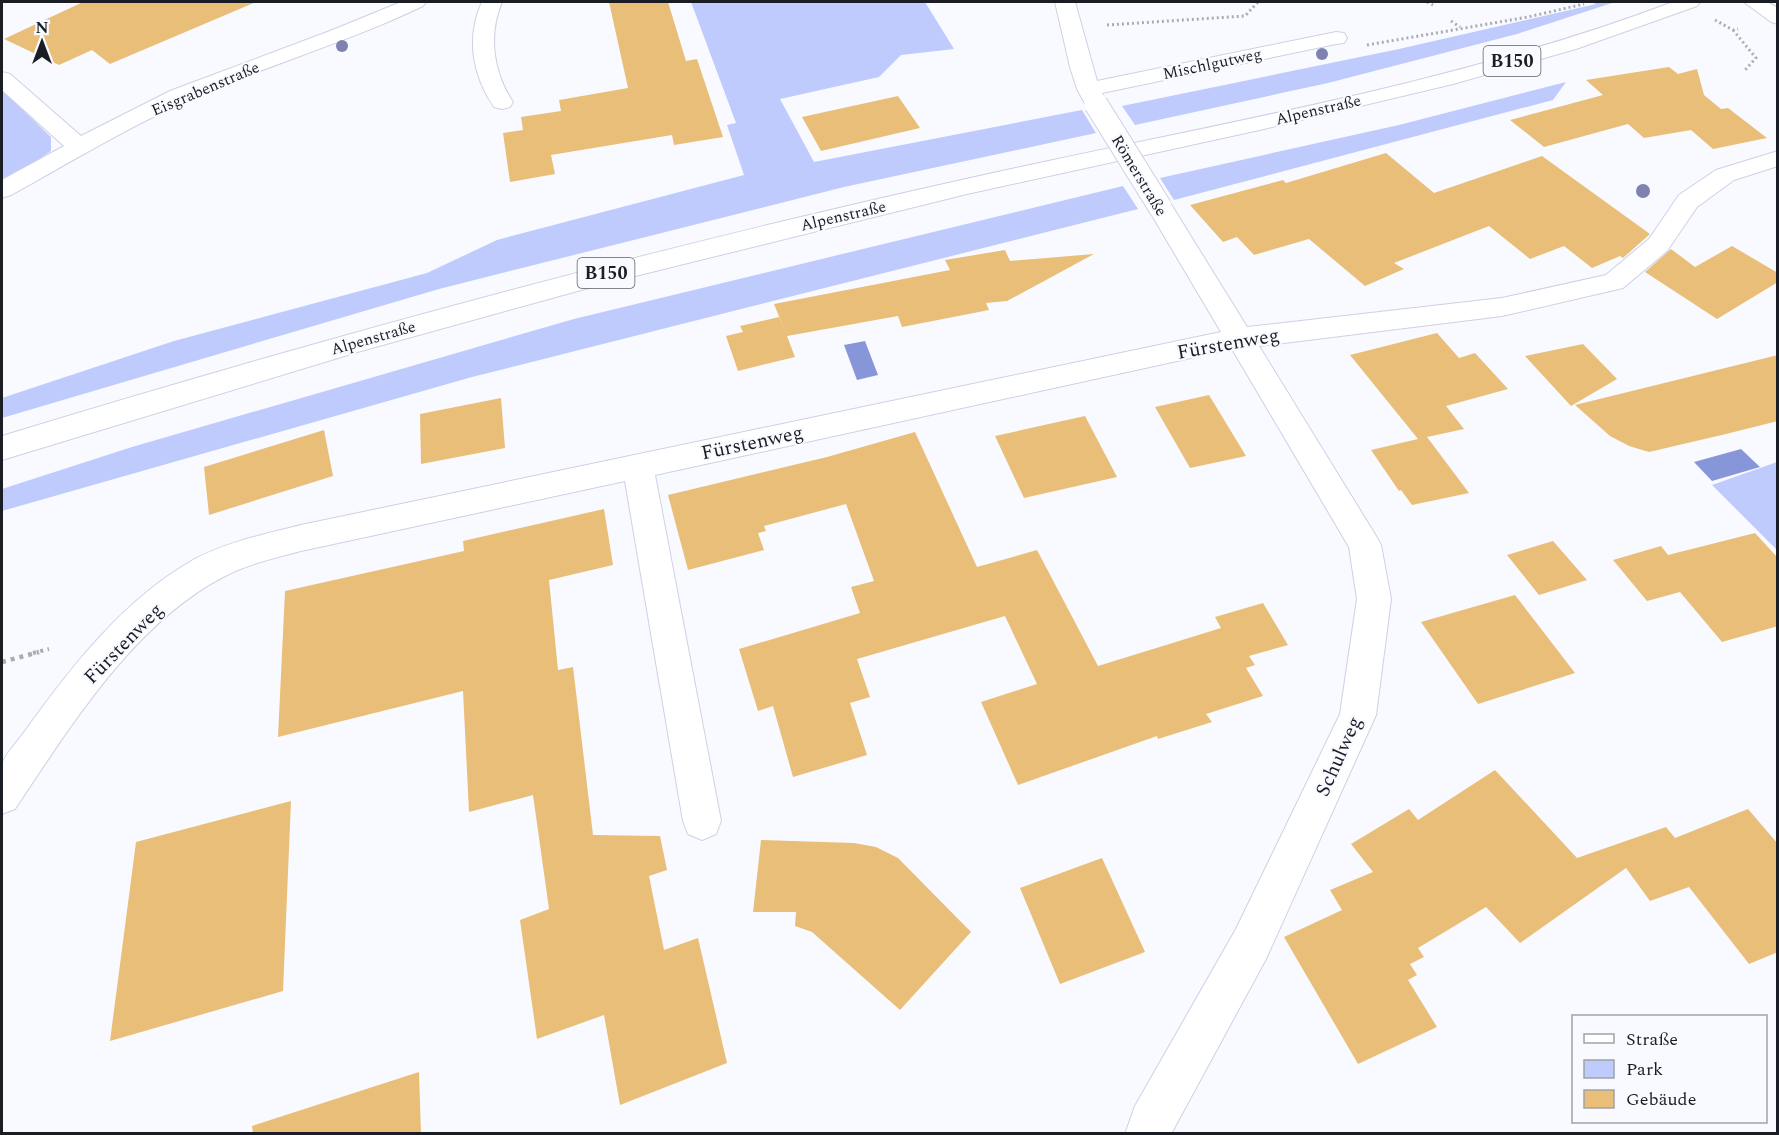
<svg xmlns="http://www.w3.org/2000/svg" width="1779" height="1135" font-family="Spectral,serif">
<rect width="100%" height="100%" fill="#f9faff"/>
<path fill="#becbfc" d="M691,2H925L954,49L901,55L879,77L780,99L814,162L1082,110L1096,133L844,187L439,289L2,418V398L174,341L427,273L497,240L744,175L727,125L736,123Z
M1592,2H1615L1517,34L1328,83L1135,125L1122,106L1399,49L1596,4Z
M1566,82L1553,100L1174,200L1160,178L1399,125Z
M2,90L51,137V151L2,184Z
M1123,186L1138,209L472,377L2,511V489L132,447L574,319Z
M1777,462H1778L1777,550L1712,485Z"/>
<path fill="#8796d8" d="M865,341L878,375L857,380L844,345Z
M1741,449L1760,467L1712,481L1694,462Z"/>
<path fill="#e9be79" d="M83,2H256L110,64L92,50L59,65L4,39Z
M609,2H668L686,61L697,59L723,137L674,145L672,135L551,155L555,174L510,182L503,133L523,130L521,117L561,111L559,100L628,88Z
M1669,67L1678,74L1697,69L1704,95L1721,109L1728,108L1767,138L1713,149L1691,130L1644,138L1628,124L1544,147L1510,120L1603,95L1586,80Z
M898,96L920,128L821,151L802,117Z
M1386,153L1434,193L1542,156L1650,234L1623,258L1620,256L1592,268L1564,246L1530,259L1489,226L1394,263L1404,269L1365,286L1309,239L1254,255L1237,237L1223,242L1190,205L1283,180L1286,183Z
M1732,246L1778,273V282L1717,319L1645,272L1671,249L1695,267Z
M1005,250L1010,261L1094,254L1007,301L986,303L989,310L902,327L898,316L787,336L795,357L738,371L726,336L743,332L740,326L779,317L787,336L774,304L950,270L945,260Z
M1437,333L1459,358L1475,353L1508,389L1446,406L1464,429L1427,437L1469,493L1412,505L1401,490L1399,491L1371,450L1418,439L1350,355Z
M1583,344L1617,379L1571,406L1525,356Z
M1778,355V421L1726,434L1649,452L1629,446L1610,436L1575,405Z
M1209,395L1246,456L1190,468L1155,407Z
M501,398L505,448L421,464L420,414Z
M1085,416L1117,477L1024,498L995,436Z
M324,430L333,476L209,515L204,467Z
M915,432L977,567L1037,550L1098,666L1221,628L1215,617L1263,603L1288,645L1249,656L1255,665L1246,668L1263,696L1206,714L1212,722L1158,739L1157,736L1018,785L981,702L1037,684L1005,616L857,659L870,697L850,703L867,755L793,777L773,706L758,711L739,649L860,613L851,587L874,581L846,504L764,526L766,531L758,533L764,550L688,570L668,495L827,457Z
M604,509L613,565L549,580L558,670L573,667L593,835L660,836L667,870L649,876L664,950L698,938L727,1063L620,1105L604,1015L537,1039L520,920L549,909L533,795L469,812L463,691L278,737L285,591L464,551L463,541Z
M1755,533L1778,558V626L1722,642L1680,592L1647,601L1613,560L1661,546L1668,555Z
M1553,541L1587,580L1539,595L1507,555Z
M1515,595L1575,673L1478,704L1421,622Z
M1495,770L1577,858L1666,827L1675,838L1748,809L1778,844V952L1749,964L1689,887L1650,901L1626,868L1520,943L1486,907L1418,948L1424,957L1410,964L1417,975L1408,980L1437,1027L1358,1064L1284,937L1342,910L1330,890L1373,872L1351,844L1409,809L1418,820Z
M291,801L283,991L110,1041L136,842Z
M761,840L854,843L876,847L898,858L971,932L900,1010L812,932L795,926L796,912H753Z
M1102,858L1145,952L1060,984L1020,888Z
M419,1072L421,1134H253L252,1126Z"/>
<g fill="none" stroke-linecap="round" stroke-linejoin="round">
<defs>
<path id="street" d="M401,2H426L423,6C346,43 264,66 187,101C126,128 69,163 11,195L2,198V180L64,146L2,90V72L10,74L81,136L170,91L330,31Z
M482,2H502C488,35 493,72 513,102L510,107L502,109L494,107C472,75 466,37 482,2Z
M1055,2H1075L1097,81L1336,32L1344,33L1347,38L1344,43L1336,44L1102,93L1107,104L1104,109L1096,111L1088,109L1077,89L1070,67Z
M1778,151V166L1734,180L1697,207L1667,251L1623,288L1502,316L1259,346L1376,536L1381,545L1391,599L1376,715L1266,959L1171,1134H1125L1135,1106L1236,929L1340,714L1357,599L1349,547L1232,349L655,475L721,821L716,834L702,840L688,834L683,821L625,481L301,551C275,558 247,564 223,577C133,624 70,727 15,809L2,814C2,802 0,775 2,764C6,753 18,741 25,731C71,667 124,599 193,560C227,542 265,534 301,525L1221,332L1147,207L1151,201L1160,199L1169,201L1247,327L1502,298L1606,275L1649,239L1679,195L1716,170Z"/>
<path id="primary" d="M1673,2H1700L1697,6L1576,49L1453,84L1264,129L967,194L603,284L361,351L2,460V436C320,339 641,251 966,179C1202,126 1445,88 1673,2Z
M1744,2H1767L1778,8V24L1771,22Z"/>
</defs>
<use href="#street" stroke="#ccd1e5" stroke-width="2"/>
<use href="#primary" stroke="#ccd1e5" stroke-width="2"/>
<path stroke="#abacb2" stroke-width="3" stroke-dasharray="2 3" stroke-linecap="butt" d="M1427,2L1433,5
M1715,20L1733,30L1738,29
M1451,21L1460,27
M1107,25L1245,16L1258,2
M1733,30L1756,58L1745,70
M1367,45L1528,17L1584,4"/>
<path stroke="#abacb2" stroke-width="4" stroke-dasharray="3 4.5" stroke-linecap="butt" d="M33,653L49,649"/>
<path stroke="#abacb2" stroke-width="4.5" stroke-dasharray="4 5" stroke-linecap="butt" d="M2,662L39,652"/>
<use href="#street" fill="#fff" fill-rule="evenodd"/>
<use href="#primary" fill="#fff" fill-rule="evenodd"/>
<defs>
<path id="street-bridge" d="M1096,104L1160,207"/>
</defs>
<use href="#street-bridge" stroke="#ccd1e5" stroke-width="25" stroke-linecap="butt"/>
<use href="#street-bridge" stroke="#fff" stroke-width="23"/>
</g>
<g fill="#7f82ae">
<circle cx="342" cy="46" r="6"/>
<circle cx="1322" cy="54" r="6"/>
<circle cx="1643" cy="191" r="7"/>
</g>
<g text-anchor="middle" stroke-width="4.5" stroke-linejoin="round" paint-order="stroke">
<g font-size="16" fill="#1b1d24" stroke="#f9faff">
<text transform="translate(1212 63) rotate(-12)" y="6">Mischlgutweg</text>
<text transform="translate(205 88) rotate(-23)" y="6">Eisgrabenstraße</text>
<text transform="translate(1318 109) rotate(-13)" y="6">Alpenstraße</text>
<text transform="translate(1140 175) rotate(59)" y="6">Römerstraße</text>
<text transform="translate(843 215) rotate(-13)" y="6">Alpenstraße</text>
<text transform="translate(373 337) rotate(-16)" y="6">Alpenstraße</text>
</g>
<g fill="#f9faff" stroke="#5e5f66" stroke-width="1.5">
<rect x="1483.5" y="46" width="57" height="30" rx="4.5"/>
<rect x="577.5" y="258" width="57" height="30" rx="4.5"/>
</g>
<g font-size="18" font-weight="bold" fill="#1b1d24">
<text x="1512" y="67">B150</text>
<text x="606" y="279">B150</text>
</g>
<g font-size="20" fill="#1b1d24" stroke="#f9faff">
<text transform="translate(1228 343) rotate(-10)" y="7">Fürstenweg</text>
<text transform="translate(752 442) rotate(-12)" y="7">Fürstenweg</text>
<text transform="translate(123 643) rotate(-46)" y="7">Fürstenweg</text>
<text transform="translate(1338 756) rotate(-66)" y="7">Schulweg</text>
</g>
</g>
<rect width="1779" height="1135" fill="none" stroke="#1b1d24" stroke-width="6"/>
<rect x="1572" y="1015" width="195" height="108" fill="#f9faff" stroke="#a0a2a7" stroke-width="1.5"/>
<rect x="1584" y="1034" width="30" height="9" fill="#ffffff" stroke="#a0a2a7" stroke-width="1.5"/>
<text x="1626" y="1045" font-size="18" fill="#1b1d24">Straße</text>
<rect x="1584" y="1060" width="30" height="18" fill="#becbfc" stroke="#a0a2a7" stroke-width="1.5"/>
<text x="1626" y="1075" font-size="18" fill="#1b1d24">Park</text>
<rect x="1584" y="1090" width="30" height="18" fill="#e9be79" stroke="#a0a2a7" stroke-width="1.5"/>
<text x="1626" y="1105" font-size="18" fill="#1b1d24">Gebäude</text>
<g transform="translate(42 42)" stroke="#f9faff" stroke-width="4.5" paint-order="stroke">
<path d="M0-4.5L10 22L0 15L-10 22Z" fill="#1b1d24"/>
<text y="-9" font-size="16" font-weight="bold" text-anchor="middle" fill="#1b1d24">N</text>
</g>
</svg>
